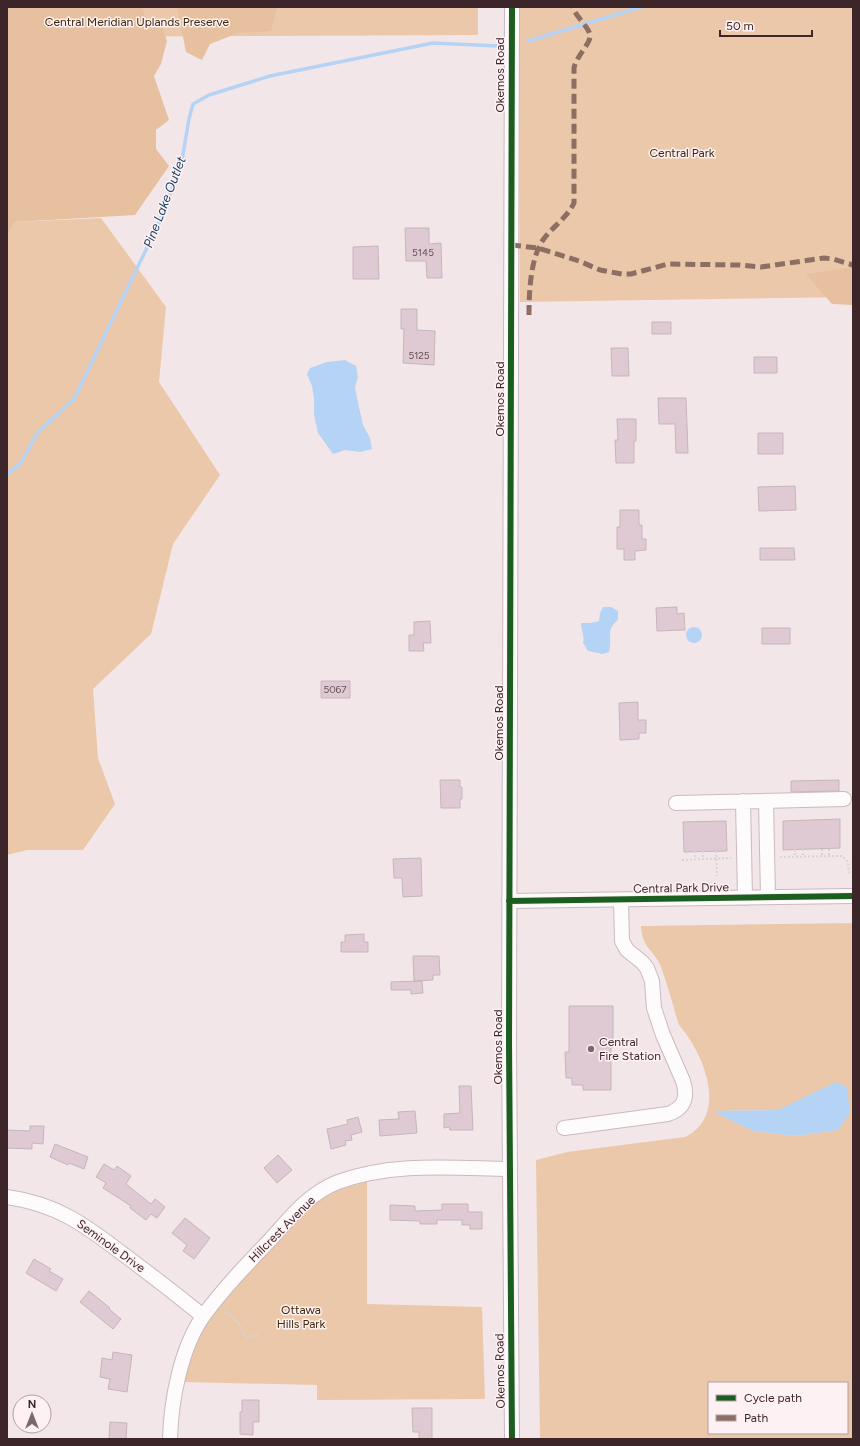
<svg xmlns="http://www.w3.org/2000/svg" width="860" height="1446" font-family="Figtree,sans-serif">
<rect width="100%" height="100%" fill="#f3e6e8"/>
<path fill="#ebc8a9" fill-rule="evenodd" d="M7,7H478V35L7,37Z
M519,7H853V297L520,302Z
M101,218L166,307L159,382L220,475L173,544L151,634L93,689L98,758L115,804L83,850H27L7,855V236L15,222Z
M853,923V1439H540L536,1160L567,1152L685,1137C730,1115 703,1052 679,1025C673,1006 668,986 661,967C654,949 642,949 641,926ZM778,1110L850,1113L837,1130L795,1136L753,1131L713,1111ZM709,1383H847V1433H709Z
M367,1181V1304L482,1307L485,1399L317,1400V1385L183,1382L190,1358L196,1344L209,1319L229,1294L308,1207L336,1191Z"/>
<path fill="#e6c09f" d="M7,7H142L147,22L160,21L167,41L161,64L154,76L169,120L156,130V149L169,166L135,215L15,222L7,236Z
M177,7H277L271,31L238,33L210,44L202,60L186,52Z
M853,267V305L832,304L806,274Z"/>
<path fill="#b5d3f5" d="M345,360L356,366L358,377L355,387L358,403L363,425L370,438L372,449L360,452L345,450L333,454L318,433L314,415V398L312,386L307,374L310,368L327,362Z
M603,607H611L618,611V620C605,630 613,637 609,652L602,654L588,651L583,643C585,637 581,630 581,623H591L599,621L600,613Z
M686 635a8 8 0 1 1 16 0a8 8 0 1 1-16 0Z
M836,1082L847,1087L850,1113L838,1130L795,1136L753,1131L712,1111L778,1110Z"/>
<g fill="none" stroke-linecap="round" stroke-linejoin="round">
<path stroke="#b5d3f5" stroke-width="3.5" d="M528,41L641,7
M7,474L20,464L38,432L74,399L158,225L181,166L189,119L193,104L209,95L270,76L433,43L498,46"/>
</g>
<path fill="#dfcad3" stroke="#c5b6bb" d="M405,228H429V244L441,243L442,278H427L426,261H406Z
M378,246L379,279H353V247Z
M401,309H417V330L435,331L434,365L403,363L404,329H401Z
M652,322H671V334H652Z
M611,348H628L629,376H612Z
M754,357H777V373H754Z
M658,398H686L688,453H676L675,424H659Z
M617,419H636V441H634V463H616L615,440H618Z
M758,433H783V454H758Z
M795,486L796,510L759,511L758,487Z
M620,510H639V525H642V539H646V550L635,551V560H624V549H617V527H620Z
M760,548H794L795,560H760Z
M677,607V614L684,613L685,630L657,631L656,608Z
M430,621L431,643H423L424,651H409V635H414V622Z
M762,628H790V644H762Z
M321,681H350V698H321Z
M638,702V720H646V733H639V739L620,740L619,703Z
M440,780H460V787H462V799H460V808H441Z
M839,780V791L791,792V781Z
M840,819V848L783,850V821Z
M726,821L727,851L684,852L683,822Z
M421,858L422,896L403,897L402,878H394L393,859Z
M364,934V942H368V952H341V942H345V935Z
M413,956H439L440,975H433V980L414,981Z
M422,981L423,993L411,994V990H391V982Z
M569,1006H613V1047H611V1090H583V1085H572V1078H566L565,1052H569Z
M459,1086H471L473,1130H450L449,1127L444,1128V1114L460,1113Z
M415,1111L417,1133L380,1136L379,1120L399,1119L398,1112Z
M358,1117L362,1132L351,1135L352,1140L345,1141L346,1145L331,1149L327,1129L348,1124L347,1120Z
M30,1126H44L43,1144L32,1143V1149L7,1148V1130L30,1131Z
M55,1144L88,1157L84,1169L69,1163L68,1165L50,1157Z
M278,1155L292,1170L277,1183L264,1168Z
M104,1164L114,1170L117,1166L131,1176L126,1184L151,1204L155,1199L165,1207L157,1218L151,1214L146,1220L130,1208L131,1206L103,1188L106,1183L96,1177Z
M442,1204H468V1212H482V1229H470V1225H462V1220H437V1224H420V1221L390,1220V1205L415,1206V1211L442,1210Z
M185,1218L210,1238L194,1259L183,1251L187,1245L172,1233Z
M34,1259L51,1269L49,1271L63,1279L56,1291L26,1273Z
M89,1291L110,1308L109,1309L121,1319L113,1329L80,1302Z
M113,1352L132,1355L127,1392L108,1389L110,1379L100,1377L102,1358L112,1360Z
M242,1400H259V1422H253V1435L240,1434V1412H242Z
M412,1408H432V1439H419V1432H413Z
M110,1422L127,1423L126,1439H109Z"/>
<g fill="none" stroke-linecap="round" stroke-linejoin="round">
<defs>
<path id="minor" d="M743,801L745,898
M766,801L768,897
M676,803L844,799
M509,901L853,896
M564,1128L668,1114C685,1108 688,1097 683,1081L663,1035L654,1008L652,981L647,968L642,962L627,950L622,941L621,900
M7,1197C57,1204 85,1225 123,1254C150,1274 177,1295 203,1316
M170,1439C171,1400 181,1347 204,1315C224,1288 247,1264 270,1240C290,1218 309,1193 338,1182C393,1162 451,1168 509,1169
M512,1439L509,1043L512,7"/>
</defs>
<use href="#minor" stroke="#cababd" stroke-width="16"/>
<path stroke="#d9d3d4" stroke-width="2" stroke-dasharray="2 2" stroke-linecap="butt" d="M795,849V857
M803,849V857
M822,849V856
M829,849V856
M695,851V859
M703,851V859
M716,851L717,876
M780,857L842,856L848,862L849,874
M682,860L731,858
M224,1309L239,1324L246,1338L259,1334"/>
<use href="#minor" stroke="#fdfbfc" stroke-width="14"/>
<path stroke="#8d6e63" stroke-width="5" stroke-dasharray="10 5" stroke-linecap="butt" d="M511,245L538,248L579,261L600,270L622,274H631L668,264L739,265L761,267L824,258L833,259L853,265
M529,315C529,294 530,259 543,240C552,227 567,218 574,203V68C576,57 589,45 590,37C591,28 575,17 573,7"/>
<defs>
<path id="cycleway" d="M509,901L853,896
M512,1439L509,1043L512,7"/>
</defs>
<use href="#cycleway" stroke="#fef1f3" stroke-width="8"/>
<use href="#cycleway" stroke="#1b5e20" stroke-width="6"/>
</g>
<circle fill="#7d696c" stroke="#fef1f3" stroke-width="1.5" cx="591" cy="1049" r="4"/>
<g text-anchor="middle" stroke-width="3" stroke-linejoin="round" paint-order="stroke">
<g font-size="10" fill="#664f54">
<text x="423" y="256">5145</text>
<text x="419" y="359">5125</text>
<text x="335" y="693">5067</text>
</g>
<g font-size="12" fill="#3d260a" stroke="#fef1f3">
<text x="137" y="26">Central Meridian Uplands Preserve</text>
<text x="682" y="157">Central Park</text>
<text x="301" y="1314">Ottawa<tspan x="301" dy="14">Hills Park</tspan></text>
</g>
<g font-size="12" fill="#3d262a" stroke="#fef1f3">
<text transform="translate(500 75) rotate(-90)" y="4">Okemos Road</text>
<text transform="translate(500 399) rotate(-90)" y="4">Okemos Road</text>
<text transform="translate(499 723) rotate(-90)" y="4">Okemos Road</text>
<text transform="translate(681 888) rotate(-1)" y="4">Central Park Drive</text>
<text transform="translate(498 1047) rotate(-90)" y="4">Okemos Road</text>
<text transform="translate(282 1229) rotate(-45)" y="4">Hillcrest Avenue</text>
<text transform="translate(111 1246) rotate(36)" y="4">Seminole Drive</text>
<text transform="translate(500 1371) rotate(-91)" y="4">Okemos Road</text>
</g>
<g font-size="12" fill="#3d262a" stroke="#fef1f3" text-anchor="start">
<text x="599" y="1046">Central<tspan x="599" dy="14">Fire Station</tspan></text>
</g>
<g font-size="13" font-style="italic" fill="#174469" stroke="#fef1f3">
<text transform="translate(164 202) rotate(-69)" y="5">Pine Lake Outlet</text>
</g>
</g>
<rect width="860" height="1446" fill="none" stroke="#3d262a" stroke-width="16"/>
<rect x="708" y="1382" width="140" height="52" fill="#fef1f3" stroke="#b1a0a3"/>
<rect x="716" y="1395" width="20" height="6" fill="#1b5e20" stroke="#b1a0a3"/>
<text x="744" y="1402" font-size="12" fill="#3d262a">Cycle path</text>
<rect x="716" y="1415" width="20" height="6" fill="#8d6e63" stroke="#b1a0a3"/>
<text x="744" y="1422" font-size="12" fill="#3d262a">Path</text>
<g transform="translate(32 1414)"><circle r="19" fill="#fef1f3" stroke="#b1a0a3"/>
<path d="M0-3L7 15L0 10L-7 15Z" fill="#7d696c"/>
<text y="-6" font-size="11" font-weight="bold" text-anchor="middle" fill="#3d262a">N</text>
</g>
<path d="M720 30v6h92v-6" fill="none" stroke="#3d262a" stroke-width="2"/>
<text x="726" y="30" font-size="12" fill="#3d262a" stroke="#fef1f3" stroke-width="3" paint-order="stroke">50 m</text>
</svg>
